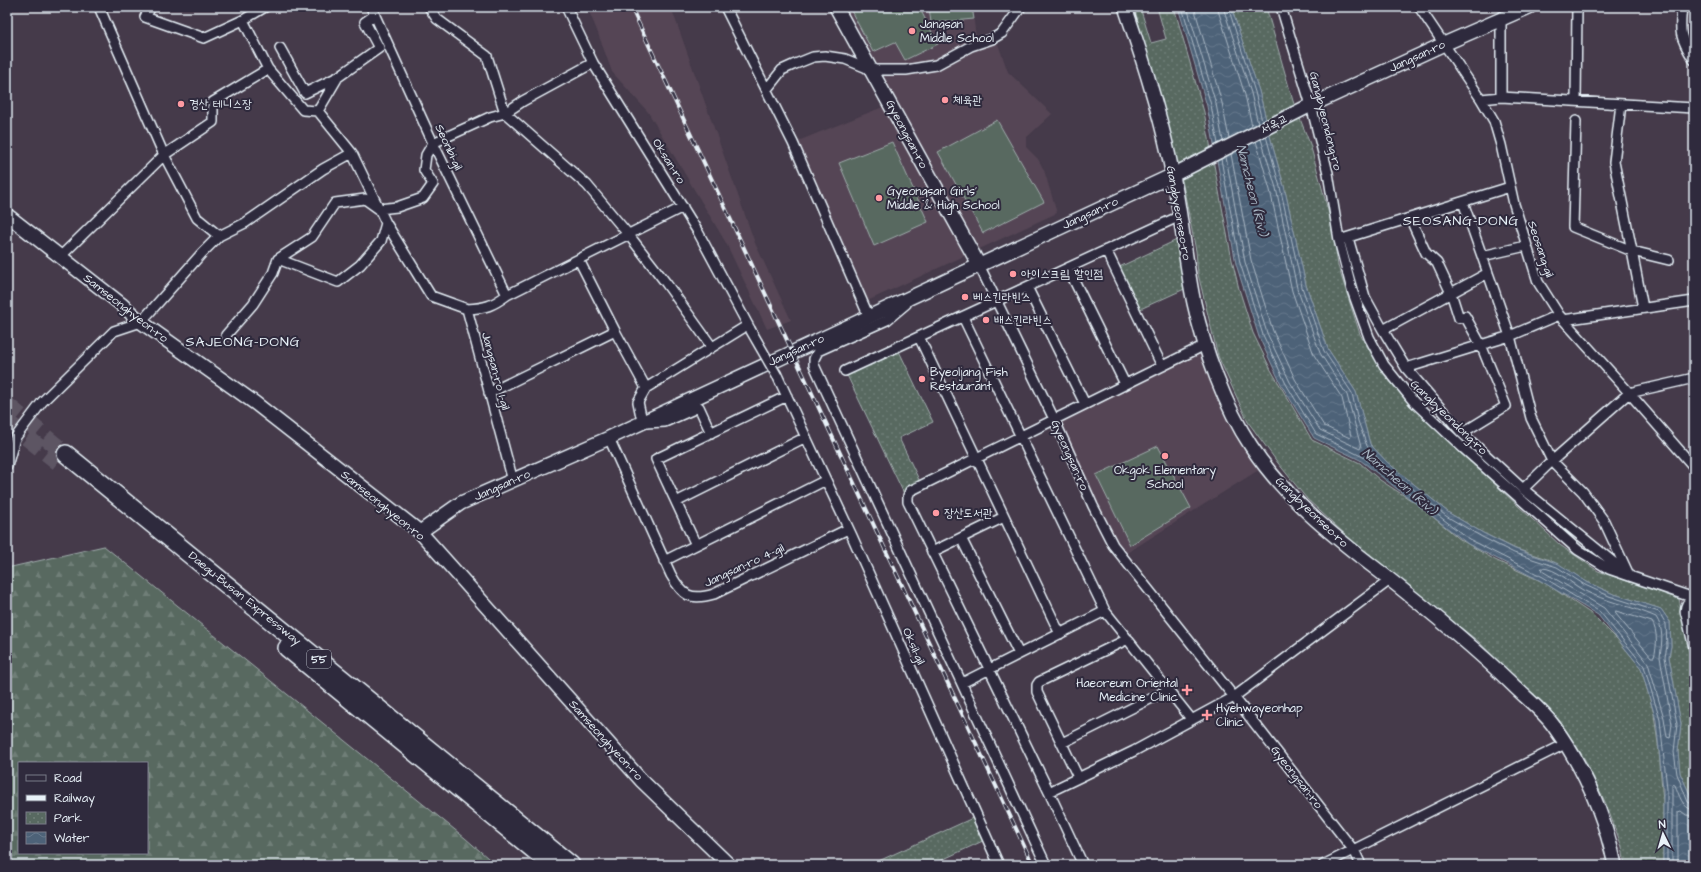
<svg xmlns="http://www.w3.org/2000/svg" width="1701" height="872" font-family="'Architects Daughter','Poor Story',sans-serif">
<defs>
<pattern id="forest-firs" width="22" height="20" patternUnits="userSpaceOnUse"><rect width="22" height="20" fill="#586961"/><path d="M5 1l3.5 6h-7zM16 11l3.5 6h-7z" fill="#707f78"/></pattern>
<pattern id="park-dots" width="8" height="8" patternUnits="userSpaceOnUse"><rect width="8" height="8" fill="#586961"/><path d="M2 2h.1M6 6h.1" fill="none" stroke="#707f78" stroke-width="1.8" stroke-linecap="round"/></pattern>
<pattern id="water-waves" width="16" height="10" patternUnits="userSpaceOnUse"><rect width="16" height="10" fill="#4d6278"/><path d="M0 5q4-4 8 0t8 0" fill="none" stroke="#67798c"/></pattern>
</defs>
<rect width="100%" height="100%" fill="#453a4a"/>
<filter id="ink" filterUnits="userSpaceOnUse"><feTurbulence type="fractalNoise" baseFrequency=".025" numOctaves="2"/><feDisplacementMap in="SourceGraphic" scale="8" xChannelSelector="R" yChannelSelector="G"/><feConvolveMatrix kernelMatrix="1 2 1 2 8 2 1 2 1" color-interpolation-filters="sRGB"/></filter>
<g filter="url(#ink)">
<path fill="#544554" d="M587,7H671L755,243L791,320L767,329L726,243L648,112L612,72L596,28Z
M836,7H972L977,44L974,45L998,44L1008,72L1052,114L1026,138V147L1038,159L1044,170L1057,213L863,303L793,143L890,104L877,79L889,72L872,70Z
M1205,345L1265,466L1122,556L1054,419Z"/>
<path fill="#586961" stroke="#a0adac" d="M849,7H919L938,44L905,60L895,42L873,52Z
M929,7H972L974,19L931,23Z
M997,120L1044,202L983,233L938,152Z
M892,142L928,222L874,246L839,163Z
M1158,446L1191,508L1130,545L1096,475Z"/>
<path fill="url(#forest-firs)" stroke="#a0adac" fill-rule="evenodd" d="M104,546L465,838L496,865H7V568ZM19,763H147V853H19Z"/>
<path fill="url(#park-dots)" stroke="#a0adac" d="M1134,7H1140L1151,43L1166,39L1157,7H1174L1204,112L1232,260L1239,289L1253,333L1271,370L1312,440L1360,463L1380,480L1417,504L1461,540L1495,560L1545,583L1593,615L1618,640L1641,668L1654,714L1659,751L1663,802V865H1625L1622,847L1606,804L1584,758L1560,721L1479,642L1360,548L1307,499L1278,463L1248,422L1218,356L1198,274L1196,251L1183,185Z
M1231,7H1266L1293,101L1310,144L1322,188L1333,229L1338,266L1360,334L1382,372L1412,407L1560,545L1598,571L1679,599L1694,666V803L1680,773L1678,752L1681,724L1669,657L1671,646L1670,622L1661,609L1611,593L1587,582L1550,560L1516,549L1483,533L1449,513L1387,462L1370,444L1356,392L1328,349L1306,285L1284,186L1272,144L1259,91Z
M1183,237L1191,286L1136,311L1115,269Z
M897,347L933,422L899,438L922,486L910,491L908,502L845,371Z
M977,816L987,839L931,865H870Z"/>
<path fill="url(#water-waves)" stroke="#8b9bab" d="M1178,7H1231L1259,91L1272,144L1284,186L1306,285L1328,349L1356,392L1370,444L1387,462L1449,513L1483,533L1515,549L1559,564L1587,582L1611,593L1661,609L1670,622L1671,646L1669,657L1681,724L1678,752L1680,773L1694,803V865H1663V789L1656,720L1641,668L1598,615L1541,581L1468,544L1360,460L1314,438L1282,386L1259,337L1236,264L1207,106Z"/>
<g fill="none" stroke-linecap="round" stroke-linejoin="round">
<path stroke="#aab8c5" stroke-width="1" d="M1182,7L1211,105L1218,144
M1187,7L1216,104L1223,141
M1194,7L1222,103L1229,138
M1217,7L1245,95L1252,126
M1223,7L1251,93L1258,124
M1228,7L1255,92L1262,121
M1266,136L1280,187L1302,287L1324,351L1352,393L1358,421L1367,446L1384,465L1446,516L1482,537L1514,553L1557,567L1585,585L1609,596L1659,612L1666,624L1667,646L1665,657L1677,724L1674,752L1677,774L1688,802L1694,805
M1231,154L1251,260L1273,331L1295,379L1324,426L1350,438L1351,436L1342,398L1314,355L1292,291L1270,190L1256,141
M1226,157L1245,262L1267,333L1290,382L1320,430L1360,449L1361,447L1347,395L1320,353L1297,288L1276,188L1261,139
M1221,159L1240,263L1263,335L1286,384L1316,434L1363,457L1470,540L1543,577L1600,612L1644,666L1660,720L1667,789V865
M1542,568C1556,568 1570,583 1583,590C1606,602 1632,606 1656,617C1664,629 1662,643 1660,657L1672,724L1670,738L1667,737L1664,718L1648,663L1604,608L1542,571Z
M1616,611L1652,622C1658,631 1657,647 1654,657H1651L1616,614Z
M1672,865V784L1675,785C1679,794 1682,809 1694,810
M1678,865V812L1681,811L1686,815L1694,816"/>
<path stroke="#5d5564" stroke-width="17" stroke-dasharray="17 8" stroke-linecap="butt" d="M7,405L66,454
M7,422L58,462"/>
<defs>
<path id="street" d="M99,7L164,155L197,218L219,236
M151,7L145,17L204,38L243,20
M265,7L243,20L268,69L303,110L318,111L352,153L386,223L431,296L467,309
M371,7L433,143L507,295
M429,7L437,19L487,56L505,113L523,101L593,63
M566,7L593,63L698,232L750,329
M725,7L793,143L869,317
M1281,7L1311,105L1328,173L1339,240L1352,290L1369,337L1384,365L1414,402L1463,448L1578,550L1609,569L1694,598
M1419,7L1481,99L1494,121L1501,145L1514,204L1538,282L1559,315L1624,387L1694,467
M1682,7C1679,32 1680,38 1694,60
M1501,19V97
M280,48L305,93L338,77L379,48L365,22L375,15
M767,89L782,70L793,65L813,57L825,56L845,59L872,70H906L936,65L971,46L992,39L1002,33L1021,7
M1481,99L1501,97L1694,108
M1576,101L1577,7
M318,111L338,77
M1576,121L1573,227L1632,251L1614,162L1621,104
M1463,202L1482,256L1526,246
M1348,238L1365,297L1383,330
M1339,240L1510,187
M1106,250L1162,366
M1482,256L1510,336L1406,368L1383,330L1488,273
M60,257L164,155L213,122V102L268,69
M278,259L338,282L360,265L381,241L386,223
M579,260L615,331L646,388
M979,265L1054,419L1093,506L1113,545L1234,697L1355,852L1361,865
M1068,268L1125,384
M1027,287L1085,404
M906,304L887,320L818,351L814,359V365L1046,865
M1643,308L1632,251L1669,260
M1559,315L1510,336L1531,418L1552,461L1629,393L1694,378
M963,317L1105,611L1192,720
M1563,320L1694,301
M226,335L253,304L273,273L278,259L312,237L335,203L365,199L379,209L397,207L423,198L433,184L424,170L426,155L433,143L490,117L505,113L587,185L628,234L666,283L712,347
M919,337L1060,634
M1406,368L1462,433L1506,406L1481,345L1465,316L1459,318L1451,293L1437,263L1426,253L1410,218
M845,371L1180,216
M776,373L852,536L999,865
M489,393L615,331
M642,421L638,402L646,388L748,325
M645,423L665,422L699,407L711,433
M1462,433L1523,489L1552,461L1583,492L1604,521L1629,575L1523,489
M609,438L671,575C683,596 690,601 714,594L848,529
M7,466L15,438L42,402L114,331L141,322L202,253L219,236L245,223L323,169L352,153
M513,481L467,309C486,308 492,306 507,295L683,207
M676,502L806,437
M961,538L1019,654
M696,545L656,459L787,396
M932,552L1004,517
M664,561L826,480
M1694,599L1687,604C1683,612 1686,619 1694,622
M1687,618L1694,648
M962,683L1105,611
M1062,743L1168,690
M1078,777L1037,692V685L1039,682L1128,639
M1049,792L1134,751L1234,697L1390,580
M1083,865L1049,792L908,502V496L910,491L1205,345
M1323,865L1565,744"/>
<path id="secondary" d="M836,7L979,265
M1125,7C1144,62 1162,119 1173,176C1182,218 1185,261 1194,303C1204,349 1225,407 1251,446C1284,497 1332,535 1379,571C1425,607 1471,644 1513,685C1526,698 1542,710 1553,725C1584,767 1604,814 1615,865
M7,215L121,304L141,322L255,403L420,532L641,780L729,865
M420,532L461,503L609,438L1173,175L1307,107L1444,44L1529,7"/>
<path id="highway" d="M66,454L571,865
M287,648L552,865"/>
</defs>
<use href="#street" stroke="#e8f1f8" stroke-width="12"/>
<use href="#secondary" stroke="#e8f1f8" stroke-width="16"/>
<use href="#highway" stroke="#e8f1f8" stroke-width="20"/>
<use href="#street" stroke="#2f2a3d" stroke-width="9"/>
<use href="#secondary" stroke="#2f2a3d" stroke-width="13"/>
<use href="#highway" stroke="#2f2a3d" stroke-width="17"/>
<defs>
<path id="rail" d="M631,7L1033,865"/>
</defs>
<use href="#rail" stroke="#e8f1f8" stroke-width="4"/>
<use href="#rail" stroke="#2f2a3d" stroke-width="2.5" stroke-dasharray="8" stroke-linecap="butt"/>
<defs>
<path id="street-bridge" d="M750,329L777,376"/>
</defs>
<use href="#street-bridge" stroke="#e8f1f8" stroke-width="12" stroke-linecap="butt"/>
<use href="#street-bridge" stroke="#2f2a3d" stroke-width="9"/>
</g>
</g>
<g fill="#ff9aa2" stroke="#2f2a3d" stroke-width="1.5">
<circle cx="912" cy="31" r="4"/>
<circle cx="945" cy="100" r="4"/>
<circle cx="181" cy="104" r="4"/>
<circle cx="879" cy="198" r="4"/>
<circle cx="1013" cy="274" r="4"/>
<circle cx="965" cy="297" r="4"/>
<circle cx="986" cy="320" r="4"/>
<circle cx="922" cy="379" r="4"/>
<circle cx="1165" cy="456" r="4"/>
<circle cx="936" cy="513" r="4"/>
<path d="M1185 684h4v4h4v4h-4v4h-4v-4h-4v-4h4z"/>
<path d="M1205 709h4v4h4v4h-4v4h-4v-4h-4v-4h4z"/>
</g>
<g text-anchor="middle" stroke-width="4" stroke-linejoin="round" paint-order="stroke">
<rect fill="#2f2a3d" stroke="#b0b5c0" stroke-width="1" x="307" y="650" width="24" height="18" rx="3"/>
<g font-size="11" font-weight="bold" fill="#e8f1f8">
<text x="319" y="663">55</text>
</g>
<g font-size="12" fill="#e8f1f8" stroke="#2f2a3d" text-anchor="start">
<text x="920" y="28">Jangsan<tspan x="920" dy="14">Middle School</tspan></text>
<text x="953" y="104">체육관</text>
<text x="189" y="108">경산 테니스장</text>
<text x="887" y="195">Gyeongsan Girls'<tspan x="887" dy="14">Middle &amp; High School</tspan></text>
<text x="1021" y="278">아이스크림 할인점</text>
<text x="973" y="301">베스킨라빈스</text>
<text x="994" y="324">배스킨라빈스</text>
<text x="930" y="376">Byeoljang Fish<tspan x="930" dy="14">Restaurant</tspan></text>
<text x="1165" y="474" text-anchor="middle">Okgok Elementary<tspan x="1165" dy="14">School</tspan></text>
<text x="944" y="517">장산도서관</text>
<text x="1178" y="687" text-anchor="end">Haeoreum Oriental<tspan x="1178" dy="14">Medicine Clinic</tspan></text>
<text x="1216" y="712">Hyehwayeonhap<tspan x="1216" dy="14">Clinic</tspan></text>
</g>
<g font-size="12" fill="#e8f1f8" stroke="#2f2a3d">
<text transform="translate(1417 56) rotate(-25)" y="4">Jangsan-ro</text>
<text transform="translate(1326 121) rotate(76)" y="4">Gangbyeondong-ro</text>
<text transform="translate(1274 124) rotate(-27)" y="4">서옥교</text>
<text transform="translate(907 134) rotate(62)" y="4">Gyeongsan-ro</text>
<text transform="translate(449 147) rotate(65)" y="4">Seonbi-gil</text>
<text transform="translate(669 161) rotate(58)" y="4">Oksan-ro</text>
<text transform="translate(1090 213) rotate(-25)" y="4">Jangsan-ro</text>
<text transform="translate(1179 213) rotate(80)" y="4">Gangbyeonseo-ro</text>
<text transform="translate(1541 249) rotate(71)" y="4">Seosang-gil</text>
<text transform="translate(126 308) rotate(38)" y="4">Samseonghyeon-ro</text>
<text transform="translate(796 350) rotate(-25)" y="4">Jangsan-ro</text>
<text transform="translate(496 371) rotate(75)" y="4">Jangsan-ro 1-gil</text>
<text transform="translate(1449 417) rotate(44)" y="4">Gangbyeondong-ro</text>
<text transform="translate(1070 455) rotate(66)" y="4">Gyeongsan-ro</text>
<text transform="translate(502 485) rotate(-24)" y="4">Jangsan-ro</text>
<text transform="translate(383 505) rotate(39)" y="4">Samseonghyeon-ro</text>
<text transform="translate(1312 512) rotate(44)" y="4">Gangbyeonseo-ro</text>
<text transform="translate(744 565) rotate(-25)" y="4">Jangsan-ro 4-gil</text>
<text transform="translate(245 598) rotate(39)" y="4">Daegu-Busan Expressway</text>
<text transform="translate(914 646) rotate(66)" y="4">Oksil-gil</text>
<text transform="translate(606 740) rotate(48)" y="4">Samseonghyeon-ro</text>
<text transform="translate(1297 777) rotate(52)" y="4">Gyeongsan-ro</text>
</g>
<g font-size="13" font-style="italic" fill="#aab8c5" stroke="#2f2a3d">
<text transform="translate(1253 190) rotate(76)" y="5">Namcheon (Riv.)</text>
<text transform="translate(1400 481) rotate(41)" y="5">Namcheon (Riv.)</text>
</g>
<g font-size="14" letter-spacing="1" fill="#e8f1f8" stroke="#2f2a3d">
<text x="1461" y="225">SEOSANG-DONG</text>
<text x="243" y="346">SAJEONG-DONG</text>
</g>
</g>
<rect width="1701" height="872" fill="none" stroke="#2f2a3d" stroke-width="24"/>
<rect x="12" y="12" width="1677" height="848" fill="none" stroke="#e8f1f8" stroke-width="1.5" filter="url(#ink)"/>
<rect x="18" y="762" width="130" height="92" fill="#2f2a3d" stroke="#797a88"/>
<rect x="26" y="775" width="20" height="6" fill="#2f2a3d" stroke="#797a88"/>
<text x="54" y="782" font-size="12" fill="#e8f1f8">Road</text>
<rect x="26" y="795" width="20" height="6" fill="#e8f1f8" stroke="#797a88"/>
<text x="54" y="802" font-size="12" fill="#e8f1f8">Railway</text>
<rect x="26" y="812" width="20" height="12" fill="url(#park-dots)" stroke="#797a88"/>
<text x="54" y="822" font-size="12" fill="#e8f1f8">Park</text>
<rect x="26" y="832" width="20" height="12" fill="url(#water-waves)" stroke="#797a88"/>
<text x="54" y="842" font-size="12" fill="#e8f1f8">Water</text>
<g transform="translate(1663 834) rotate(355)" stroke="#2f2a3d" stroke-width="3" paint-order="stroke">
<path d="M0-3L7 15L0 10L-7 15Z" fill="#e8f1f8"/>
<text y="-6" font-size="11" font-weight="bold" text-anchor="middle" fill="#e8f1f8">N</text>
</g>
</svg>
